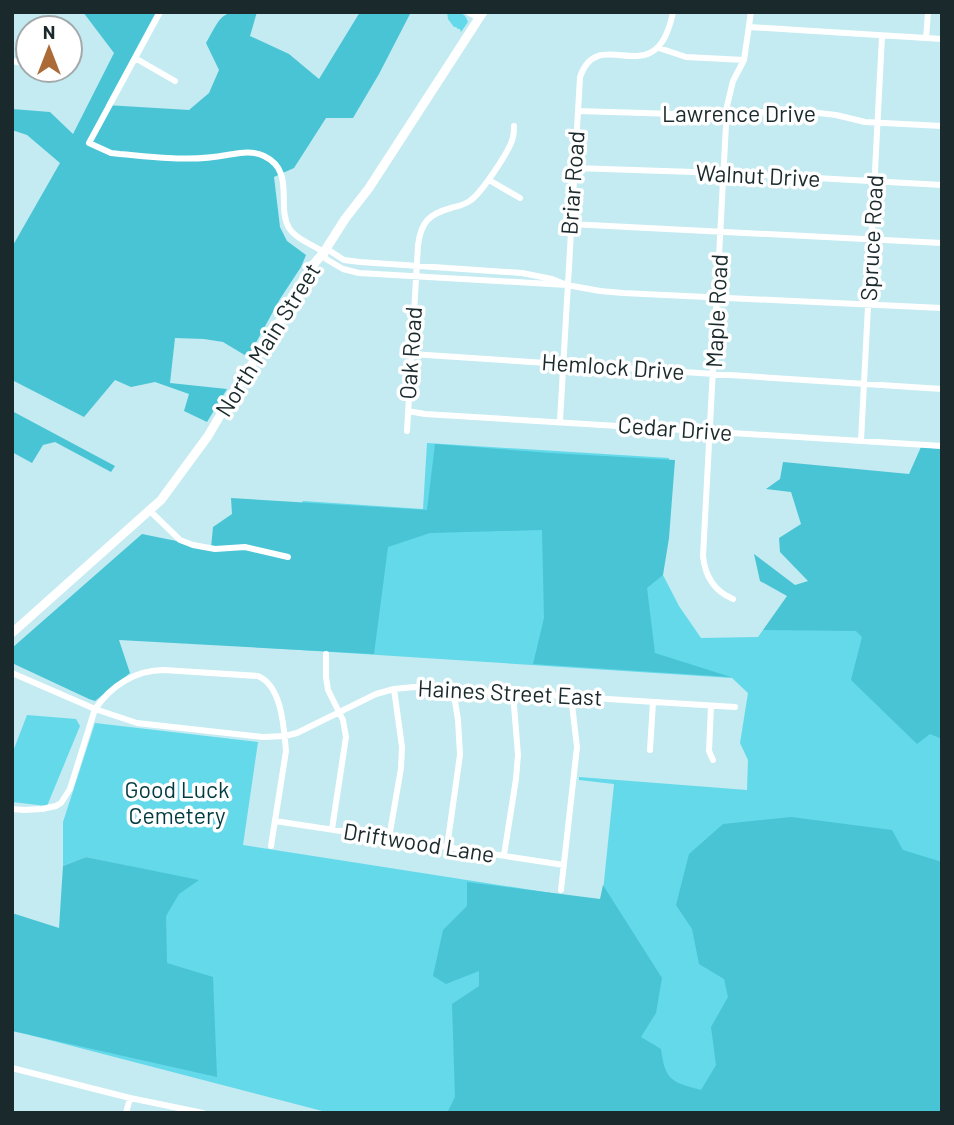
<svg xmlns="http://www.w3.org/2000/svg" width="954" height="1125" font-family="Barlow,sans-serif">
<rect width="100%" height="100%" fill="#c3ebf1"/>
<path fill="#64d9ea" d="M447,12C456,12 465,11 468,22L461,32L460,29H458L456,27H454L448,19Z
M427,443L669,458L661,576L663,575L679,606L701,638L758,637L763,630H804L942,477V1113H330L30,1035L171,875L86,857L63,866V822L95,723L258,742L243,845L602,901L614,784L579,780V777L747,790L748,760L740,743L748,693L732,678L178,642L293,518L303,501L423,509Z
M27,715L76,719L80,726L47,806L12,802V754Z"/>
<path fill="#49c4d5" d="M83,12H156L106,105L189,110L209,93L219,70L206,43C224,11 220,12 257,12L250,36L289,54L319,79L360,12H411L379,74L353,118H326L294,168L274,177L280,227L287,241L306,255L301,267L280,299L248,357L223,342L204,339L175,338L170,383L227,389L207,422L184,411L189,394L155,382L131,387L115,380L84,417L12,380V247L60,163L27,135L12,130V109L50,112L73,134L114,53Z
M12,411L115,466L111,472L55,442L43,445L32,463L12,452Z
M435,444L551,453L675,460L669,538L663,575L647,588L655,653L731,677L533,664L544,618L542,530L430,533L388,547L374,654L119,640L130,673L95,701L89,699L12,663V648L142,534L211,548L213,527L232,514L231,498L427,510Z
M921,447L942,449V739L930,734L917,744L851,680L862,637L856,631L763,630L787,596L760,581L754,554L795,585L808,581L780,552L779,538L801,524L791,492L766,489L780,479L783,462L909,474Z
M791,817L892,830L903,850L942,862V1113H447L455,1097L452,1004L479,986V971L446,984L433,976L443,930L467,906V882L600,899L603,885L662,978L656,1013L641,1037L661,1049C665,1081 672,1082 701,1090L716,1065L711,1027L728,997L724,979L699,964L692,929L676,905L689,854L723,824Z
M86,857L199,880L179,894L166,916L167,963L213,977L217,1077L12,1031V913L59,928L63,866Z"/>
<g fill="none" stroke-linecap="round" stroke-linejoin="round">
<path stroke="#fff" stroke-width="6" d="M160,12L89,143L111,153L120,154C156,157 191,162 227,155C239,153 252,150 264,156C296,171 276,206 289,228C296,239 313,245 324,252L330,251L344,260L360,262L522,273L552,279L567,285
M468,12L479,18
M749,27L942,39
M926,38L928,12
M659,48L686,57L744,60
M135,58L175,81
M12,61L28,64
M54,70H56
M578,111L741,116L769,111L810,112L836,115L865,122L942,126
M574,168L724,173L942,185
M489,180L520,198
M570,224L942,243
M324,252L326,259L343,269L359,273L567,285L600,291L623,293L942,308
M411,354L942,389
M408,411L425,414L942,446
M560,421L580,77C599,21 656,98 673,12
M407,431L418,245C421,222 429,214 451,208C458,206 465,205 471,200C482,192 511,149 513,137C514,133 514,130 514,126
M861,441L882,36
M150,511L180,540L193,545L215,549L245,547L288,557
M733,599C714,591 705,577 703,556L727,106L733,81L744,60L751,12
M326,654V677L328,690L343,720L346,737L332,829
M12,673L95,709L137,723L263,737L285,736L297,733L376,694L394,689L414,687L735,707
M711,706L709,751L713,760
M650,750L653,702
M12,809L24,810L42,809L56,806L61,803L70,789L95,709C111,686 135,670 164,670L258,676C282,686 284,728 286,751L271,846
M275,821L564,865
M389,838L401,768L402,747L394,689
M447,847L460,755L458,720L453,689
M504,855L516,779L518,755L513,693
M561,890L577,747L571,696
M12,1068L130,1098L203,1113
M126,1113L130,1098"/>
<path stroke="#fff" stroke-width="9" d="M12,633L161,500L208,436L235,390L288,309L293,296L313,265L324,252L345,219L369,188L483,12"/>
</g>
<g text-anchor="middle" stroke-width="7" stroke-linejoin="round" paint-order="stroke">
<g font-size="23" fill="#1a292c" stroke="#fff">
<text x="739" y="122">Lawrence Drive</text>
<text transform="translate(758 176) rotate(3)" y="8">Walnut Drive</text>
<text transform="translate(573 183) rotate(-86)" y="8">Briar Road</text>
<text transform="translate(872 238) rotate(-87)" y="8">Spruce Road</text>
<text transform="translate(717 311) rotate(-87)" y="8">Maple Road</text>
<text transform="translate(268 340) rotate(-58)" y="8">North Main Street</text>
<text transform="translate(411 353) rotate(-86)" y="8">Oak Road</text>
<text transform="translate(613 367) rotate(4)" y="8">Hemlock Drive</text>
<text transform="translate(675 429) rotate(4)" y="8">Cedar Drive</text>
<text transform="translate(510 693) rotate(3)" y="8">Haines Street East</text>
<text transform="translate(419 843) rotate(9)" y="8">Driftwood Lane</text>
</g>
<g font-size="23" fill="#003b42" stroke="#fff">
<text x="177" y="798">Good Luck<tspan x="177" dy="26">Cemetery</tspan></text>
</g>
</g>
<rect width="954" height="1125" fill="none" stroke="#1a292c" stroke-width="28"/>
<g transform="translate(49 49)"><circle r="33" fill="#ffffff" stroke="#a3a9ab" stroke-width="2"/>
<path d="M0-5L12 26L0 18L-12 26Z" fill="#ac6b36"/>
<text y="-10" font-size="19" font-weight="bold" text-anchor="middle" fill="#1a292c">N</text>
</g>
</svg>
